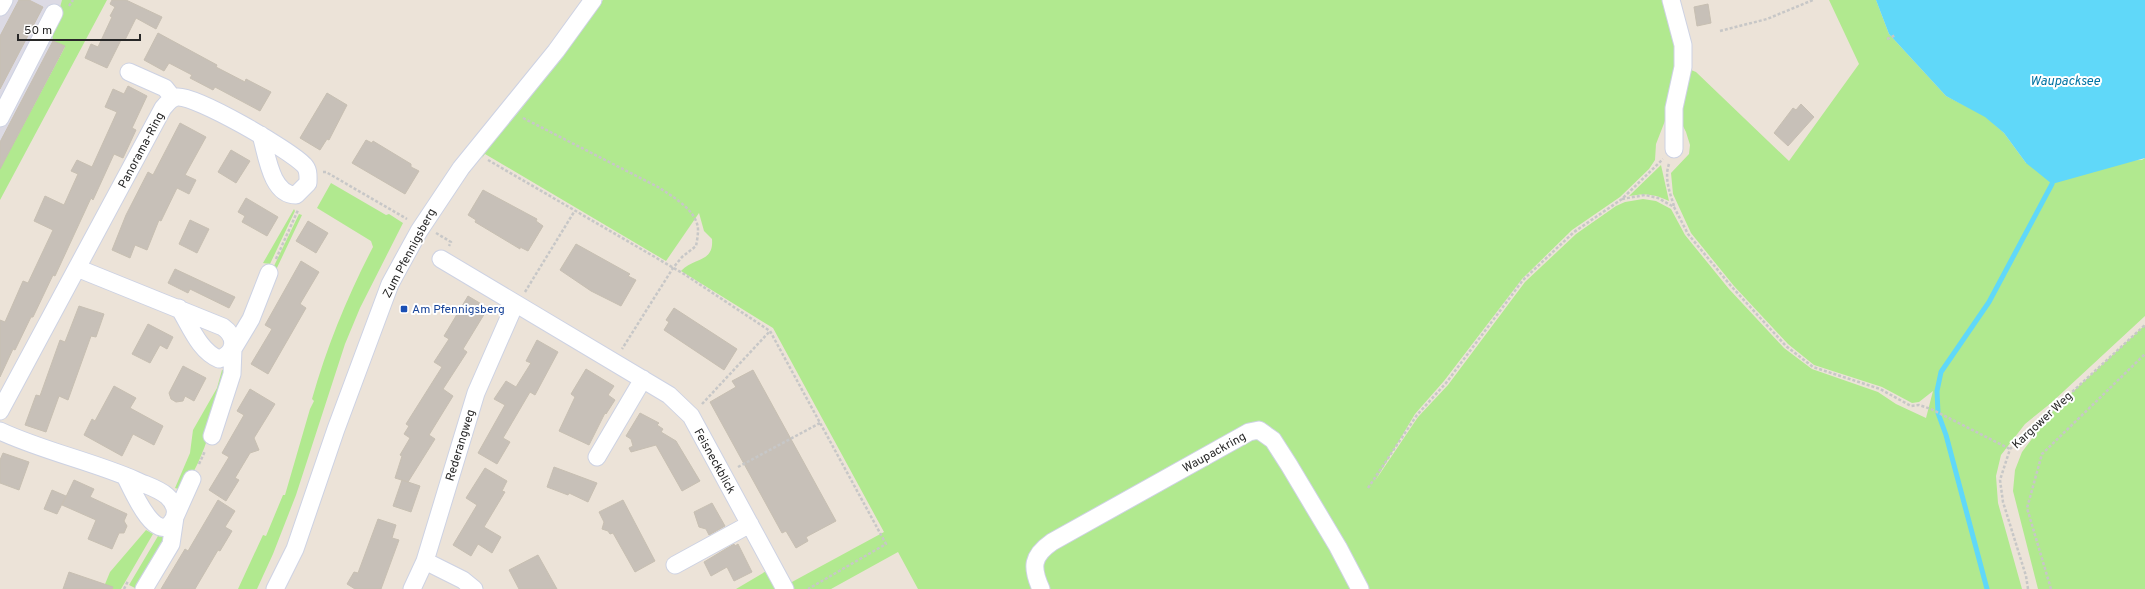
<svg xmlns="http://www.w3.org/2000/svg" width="2145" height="589" font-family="Overpass,sans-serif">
<rect width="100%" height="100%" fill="#ece3d8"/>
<path fill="#dcdae4" d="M0,0H62L59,11L62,16L61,20L54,28L65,46L0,176Z"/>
<path fill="#b1e98f" d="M62,0H107L0,200V169L65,47L53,41C50,28 65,22 59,11Z
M603,0H1667L1679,47L1670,108L1656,144L1655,160L1649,169L1620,197L1572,230L1522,279L1444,381L1415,414L1375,481L1418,417L1448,385L1525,282L1576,234L1616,206L1625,202L1643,199L1656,201L1671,209L1685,235L1729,289L1784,348L1812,369L1878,392L1896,404L1926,418L1933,391L1919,402L1912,403L1882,387L1814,365L1788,344L1734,286L1691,233L1673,194L1671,173L1689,154L1690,145L1686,132L1680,120L1686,68L1696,72L1789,161L1859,64L1829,0H1876L1889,34L1946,96L1985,116L2004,133L2026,163L2142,160L2145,158V316L2051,403L2025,424L2001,455L1996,476L1998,503L2022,589H918L898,552L831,589H779L884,532L773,328L681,271C694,257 714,263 712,239L704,231L699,213L666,261L485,154L482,158L484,153L521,109Z
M1661,165L1669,201C1655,194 1645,193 1629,196Z
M331,183L386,215L389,214L403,223L360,308L345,344L296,495L273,554L257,589H238L263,535L266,536L283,495H285L310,409L314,401L312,399C327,346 348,295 373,247L371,241L317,208Z
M294,209L295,211L270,264L263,263Z
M299,214L302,215L275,272L274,266Z
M2145,325V589H2038L2013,491L2015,470L2022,452L2054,409Z
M222,370H224C215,412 208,455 182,490L175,488L190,453L193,430L217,388Z
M146,530L153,534L121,589H103L110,572Z
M158,536L166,538L137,589L129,585Z
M768,570L778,589H736Z"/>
<path fill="#60d8f9" d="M1876,0H2145V158L2052,184L2026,163L2004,133L1985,117L1946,96L1889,34Z"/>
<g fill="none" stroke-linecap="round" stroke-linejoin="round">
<path stroke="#60d8f9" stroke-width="5" d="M1987,589L1946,435L1938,413L1937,391L1941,372L1989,302L2052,184"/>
</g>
<path fill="#c7c0b8" stroke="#c7bfb2" d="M19,0H29L43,7L0,89V36Z
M112,0H126L162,17L156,29L136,18L125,40L122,38L107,68L85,58L91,44L98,47L112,17L110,16L115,7L110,4Z
M1708,4L1711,23L1697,26L1694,7Z
M158,33L217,65L216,67L245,82L246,79L271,92L260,111L215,87L213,90L190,78L192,75L169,63L164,71L144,60Z
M53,41L65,46L0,169V142Z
M128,86L147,96L132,128L136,130L123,158L114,154L93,200L91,198L55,276L53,275L33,317H31L15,350L13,349L0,377V320L5,322L23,281L28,283L53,230L34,221L45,196L64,205L78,174L71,171L77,160L92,167L117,112L105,107L113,89L124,94Z
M327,93L347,105L329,140L327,139L320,150L300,138Z
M1801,104L1814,117L1788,146L1774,133L1793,108L1796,110Z
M180,123L206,137L185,175L196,180L189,194L177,188L161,221L159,220L147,250L135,245L130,258L112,250L126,215L148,172L153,175Z
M366,140L372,143L373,141L411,164V167L419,171L405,194L352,163Z
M231,150L250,161L236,183L218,172Z
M483,190L537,219L536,221L543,226L528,251L520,247V249L475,222L476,220L468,215Z
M246,198L278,217L267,236L242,222L245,216L238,212Z
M190,220L209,229L197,253L179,244Z
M308,221L328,233L316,253L296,241Z
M576,244L630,274L628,276L636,280L621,306L591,291L560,270Z
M301,261L319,272L300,304L306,308L268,374L251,364L272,329L265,325Z
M175,269L235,297L229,308L190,289L188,293L168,283Z
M468,296L488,308L463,349L467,352L443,389L453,396L429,435L435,439L408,482L395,478L402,456L400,455L410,438L404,434L409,426L406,424L442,367L434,362L449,339L444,336Z
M79,306L104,314L96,337L91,336L68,400L59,396L46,432L25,425L36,395L40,396L60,340L65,342Z
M674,308L737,349L724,370L664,330L669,322L666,320Z
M148,324L173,337L167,349L160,345L150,363L132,354Z
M537,340L558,352L535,395L530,392L503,438L510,442L497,464L478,453L505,405L494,399L506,381L516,387L531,363L526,361Z
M183,366L206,378L194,401L185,396L183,401L176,402L171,399L169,393Z
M586,369L614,386L608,395L615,400L606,414L605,413L589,445L559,431L575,397L571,394Z
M753,370L836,521L806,537L808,541L796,548L786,531L782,533L710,402L736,387L732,381Z
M114,386L136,398L130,408L163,426L154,445L133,434L122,456L84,435L92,419L95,421Z
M250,389L275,404L254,438L259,450L250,453L235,478L239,480L226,501L209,490L229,457L222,453L244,415L237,411Z
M640,413L659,423L657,425L663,429L661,432L676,441L700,481L682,491L656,445L631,452L629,448L633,446L631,439L626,436Z
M3,453L29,462L19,490L0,483V460Z
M554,467L597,483L588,502L569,493L568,495L547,487Z
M485,468L507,481L502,491L505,492L484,527L501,537L492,553L478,544L471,556L453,545L477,505L466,498Z
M74,480L94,489L90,497L127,514L124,521L127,526L124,533H119L112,549L88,539L96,520L62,505Z
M402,480L420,486L411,512L393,506Z
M52,490L66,496L57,514L44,509Z
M218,500L235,511L225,527L232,531L220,551L218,550L195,589H161L185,549L188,551Z
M623,500L655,561L635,572L613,533L610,534L608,531L602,529L604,522L599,512Z
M712,503L725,526L709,535L706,529L699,527L694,512Z
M378,519L396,525L392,538L399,540L381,589H355L347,584L354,572L358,573Z
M734,544L735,546L738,544L752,572L734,581L727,567L711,576L704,562Z
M538,555L557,589H519L509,570Z
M69,572L113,587L112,589H63Z"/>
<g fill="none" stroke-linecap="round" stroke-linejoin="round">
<defs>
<path id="minor" d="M1671,0L1683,45V67L1674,108V149
M0,7L4,0
M129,72L165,88L173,98
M0,118L54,13
M441,259L669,395L691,416L785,589
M77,268L223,327C237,337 236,353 219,359C199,351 190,325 179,308
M0,411L163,108C167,104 170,98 177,97C196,95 290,150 304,165C309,170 308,176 308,183L296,195C271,195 267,155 261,135
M0,431C43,451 91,461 135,480C145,485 158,488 167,496C175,503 179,514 171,523C154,543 131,487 125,476
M212,436L232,374L233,349L251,319L269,273
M597,457L643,379
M425,561L463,580L474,589
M675,565L750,524
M144,589L171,544L175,517L192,479
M275,589L295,549L336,429L390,284L419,231L461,168L556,51L593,0
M412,589L425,561L476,393L515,304
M1041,589C1031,567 1032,556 1052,542L1249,432L1259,430L1273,440L1289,465L1338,547L1360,589"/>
</defs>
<use href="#minor" stroke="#cdd2e3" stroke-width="19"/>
<path stroke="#c7c7c7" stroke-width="2.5" stroke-dasharray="3 2" stroke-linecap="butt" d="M69,6L73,0
M1720,31L1767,19L1813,0
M1887,39L1896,35
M523,118L658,187C672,196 698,211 698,230C698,235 697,241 696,246L682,257L673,268L622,349
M488,160L684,274L770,331L886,544L808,589
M1669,164C1664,178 1670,193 1674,206
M323,172H326L407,219
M1622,199L1645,195L1658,198L1674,207L1688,234L1731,286L1786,346L1813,367L1880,389L1911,406L1919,405L1931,409L2010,449
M436,233L451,242L449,246
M276,259L298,210
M525,292L574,212
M702,404L770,331
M199,464L205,451
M738,467L820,423
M1368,488L1417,415L1446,383L1523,280L1574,232L1622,199L1663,159
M124,589L128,581
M2028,589L2026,576L2003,502L2000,480L2010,449L2145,325
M2051,589L2027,508L2042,454L2145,354"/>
<use href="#minor" stroke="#fff" stroke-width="17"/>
</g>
<rect fill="#1a4fb4" stroke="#fff" stroke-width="1.5" x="400" y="305" width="8" height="8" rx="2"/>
<g text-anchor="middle" stroke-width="4" stroke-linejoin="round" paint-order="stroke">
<g font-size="12" fill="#282828" stroke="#fff">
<text transform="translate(141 150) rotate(-62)" y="4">Panorama-Ring</text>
<text transform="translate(409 253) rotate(-62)" y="4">Zum Pfennigsberg</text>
<text transform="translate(2042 420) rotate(-43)" y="4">Kargower Weg</text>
<text transform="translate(460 445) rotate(-73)" y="4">Rederangweg</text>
<text transform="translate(1214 452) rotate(-29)" y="4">Waupackring</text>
<text transform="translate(715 461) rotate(61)" y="4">Feisneckblick</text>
</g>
<g font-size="12" fill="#164399" stroke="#fff" text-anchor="start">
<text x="412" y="313">Am Pfennigsberg</text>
</g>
<g font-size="13" font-style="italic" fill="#0173a3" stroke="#fff">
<text x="2065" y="85">Waupacksee</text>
</g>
</g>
<path d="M18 34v6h122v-6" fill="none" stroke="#282828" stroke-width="2"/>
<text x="24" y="34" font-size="12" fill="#282828" stroke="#ffffff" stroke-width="3" paint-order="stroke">50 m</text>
</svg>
